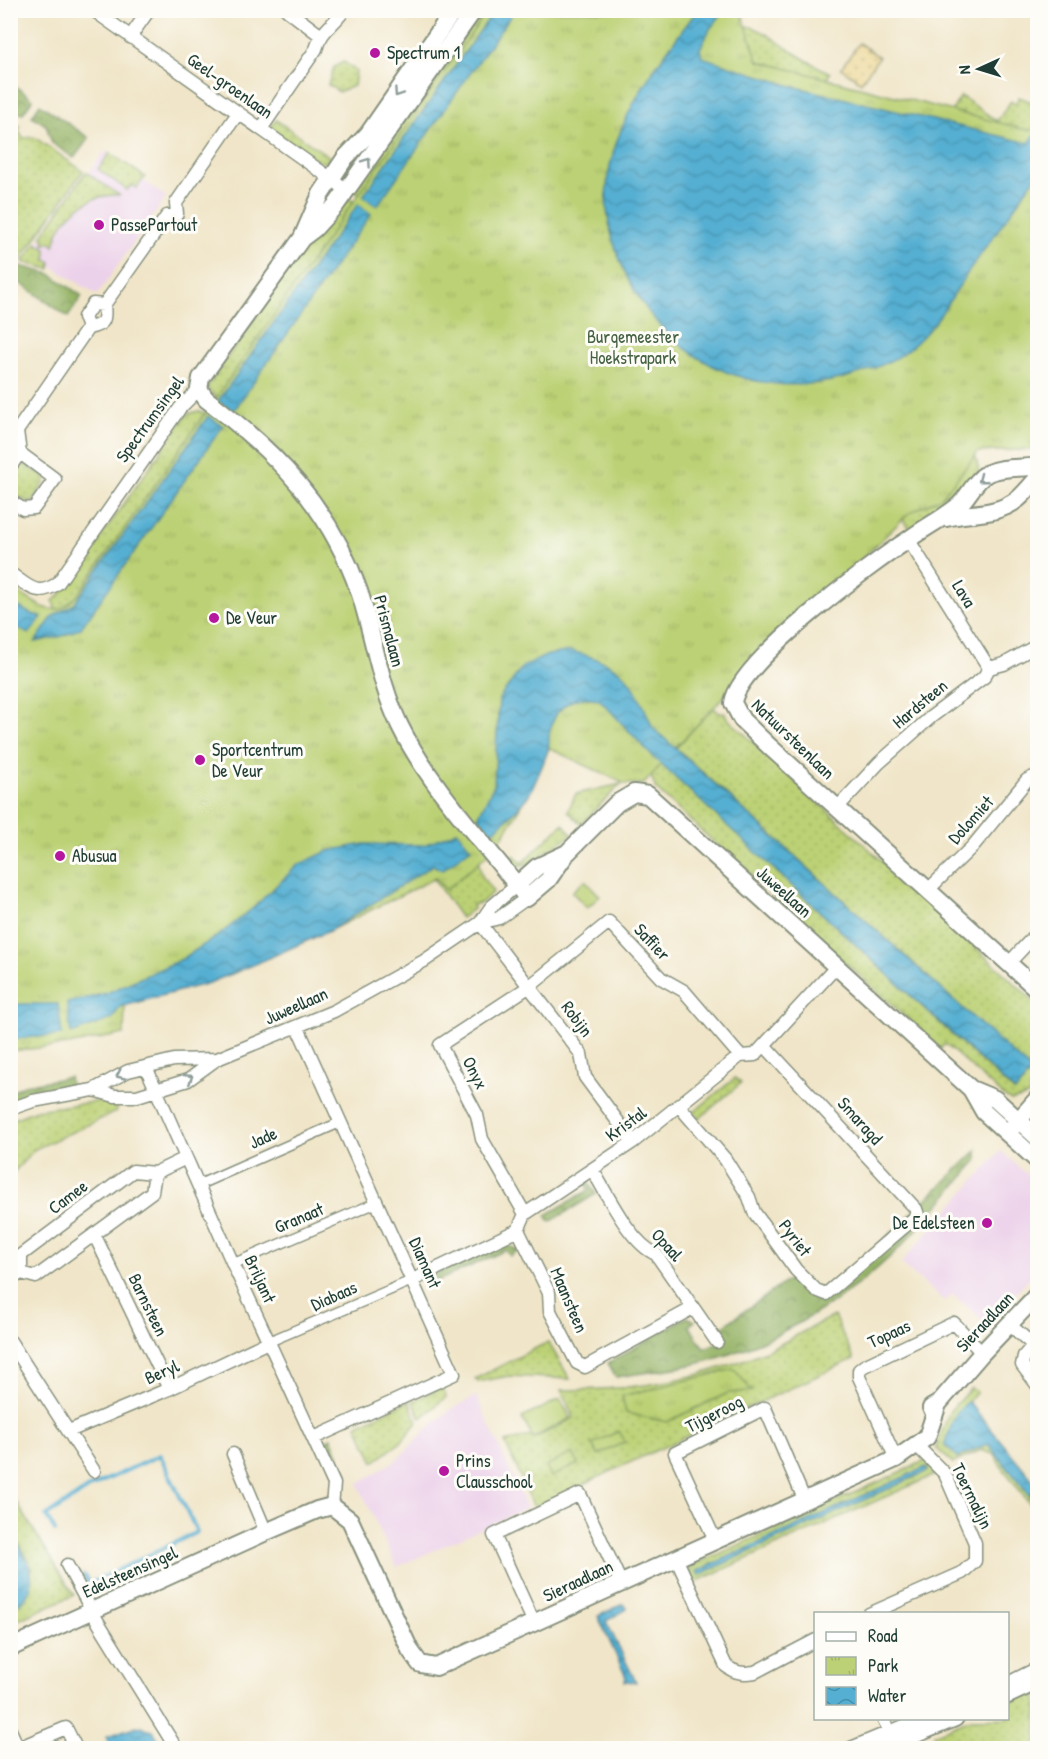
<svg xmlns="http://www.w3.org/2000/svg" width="1048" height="1759" font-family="'Patrick Hand',sans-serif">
<defs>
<pattern id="grass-dots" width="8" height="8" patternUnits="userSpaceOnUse" patternTransform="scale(1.5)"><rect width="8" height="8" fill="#bcd175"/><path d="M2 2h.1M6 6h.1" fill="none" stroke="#a1b466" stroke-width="1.8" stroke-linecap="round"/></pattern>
<pattern id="forest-crowns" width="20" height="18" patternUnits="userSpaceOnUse" patternTransform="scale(1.5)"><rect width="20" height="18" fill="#95b366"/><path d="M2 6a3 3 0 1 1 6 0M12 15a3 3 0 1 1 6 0" fill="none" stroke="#799355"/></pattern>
<pattern id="sand-dots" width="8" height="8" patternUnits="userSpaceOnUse" patternTransform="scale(1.5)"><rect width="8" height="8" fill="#eeda9e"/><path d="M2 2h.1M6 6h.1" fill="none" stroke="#ccbc89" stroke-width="1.8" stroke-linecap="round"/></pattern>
<pattern id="park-tufts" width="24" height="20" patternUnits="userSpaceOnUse" patternTransform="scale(1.5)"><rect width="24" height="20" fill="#bcd175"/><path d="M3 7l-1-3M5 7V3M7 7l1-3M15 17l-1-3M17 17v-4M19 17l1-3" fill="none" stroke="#a1b466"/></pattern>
<pattern id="water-waves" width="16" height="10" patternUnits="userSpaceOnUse" patternTransform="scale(1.5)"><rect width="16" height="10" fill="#54afd2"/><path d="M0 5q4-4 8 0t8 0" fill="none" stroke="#4590ab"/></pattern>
</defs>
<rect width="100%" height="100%" fill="#fdfcf7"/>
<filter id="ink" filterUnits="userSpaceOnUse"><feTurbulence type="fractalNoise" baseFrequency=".0167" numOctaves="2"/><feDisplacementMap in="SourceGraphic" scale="12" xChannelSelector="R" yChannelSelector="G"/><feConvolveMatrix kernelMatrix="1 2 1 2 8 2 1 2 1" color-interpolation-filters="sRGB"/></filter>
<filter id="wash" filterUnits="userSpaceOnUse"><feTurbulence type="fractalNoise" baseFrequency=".008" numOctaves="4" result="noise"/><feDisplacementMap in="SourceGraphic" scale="24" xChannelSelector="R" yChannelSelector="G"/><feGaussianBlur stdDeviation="1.35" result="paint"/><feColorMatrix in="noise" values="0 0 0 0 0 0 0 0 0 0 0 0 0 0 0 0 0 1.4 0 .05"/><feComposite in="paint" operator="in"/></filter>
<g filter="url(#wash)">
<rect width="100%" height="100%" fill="#f0e5c8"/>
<path fill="#ecd1ea" d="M104,152L110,153L145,177L143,180L166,197L97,295L31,253Z
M1001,1151L1037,1183V1269L987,1324L953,1294L944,1301L901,1263Z
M476,1396L527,1508L397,1567L358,1484L398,1459L429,1427L452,1409Z"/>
<path fill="url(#grass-dots)" stroke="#6e8754" stroke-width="1.5" d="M482,11H494L363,196L354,190Z
M742,25C765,28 777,43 796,54C807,61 819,67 830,73L820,93L792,86L710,29Z
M344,62L356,71L354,86L339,92L328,85L334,67Z
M961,96L997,121L1011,101L1015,104L1019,97L1037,104V131L1029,143L944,123Z
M11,120L20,126L19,131L23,138L34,137L83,171L20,260L11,254Z
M276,120L331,158L328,163L318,161L270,128Z
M110,153L145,177L137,188L132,185L127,190L98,169Z
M86,172L119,195C87,194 60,217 54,246L50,242L44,245L45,240L41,237Z
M348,198L358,204L218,401L207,388L209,384L308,242Z
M36,243L46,249V259L51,262L50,269L23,262Z
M199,411L208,415L74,604L56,612L53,601L60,595L187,414Z
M973,442L979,473L961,497L910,531L888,495Z
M21,463L44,476L45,482L31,503L11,493V477Z
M713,707L719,713H725L727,718L1037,1004V1085L1028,1096L1011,1101L1006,1098L945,1044L940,1049L656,789L651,776L661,764L1014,1092L1032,1071L676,748Z
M621,784L581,824L568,811L576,794Z
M563,824L572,834C562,843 552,847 541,855C528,863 521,872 508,859L514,855L522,863Z
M477,856L482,876L493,892L481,903L472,905L473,909L461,918L434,880Z
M735,1078L741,1083L699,1119L694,1112Z
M100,1101L116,1103V1112L35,1149L11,1175V1120L36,1110Z
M834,1316L854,1359L534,1507L505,1442L531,1436L533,1439L574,1418L561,1390C631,1391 704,1379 768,1350C791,1340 811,1326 834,1316Z
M548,1342L570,1379L509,1376L478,1382L475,1379Z
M443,1387L446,1397L421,1418L413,1401Z
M971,1388L977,1392L968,1401L958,1457L988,1443L1037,1504V1513L998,1462L996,1455L981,1450L953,1463L936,1448L950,1411Z
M409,1401L417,1422L401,1442L374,1462L357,1425Z
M927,1460L939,1473L695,1582L688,1568Z
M10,1492L74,1595L11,1623V1608L30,1585L31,1576V1563L11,1532Z
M1037,1689V1748H939L934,1734L970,1719L1008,1718V1703Z"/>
<path fill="url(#forest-crowns)" stroke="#5a784d" stroke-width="1.5" d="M11,83L33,99L23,113H11Z
M40,104L89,138L74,158L52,143L46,125L32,116Z
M20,266L50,274L82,296L68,317L12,277Z
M69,1077L71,1088L11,1100V1092L24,1085Z
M977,1150V1161C952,1189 928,1219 901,1246C850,1298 780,1340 711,1360C680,1369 647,1372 616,1377L608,1363L687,1317L695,1321L689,1326L704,1348L715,1344L724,1335L719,1329L797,1274L824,1298Z
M588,1181L596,1194L550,1222L546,1215L589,1190L584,1182Z
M502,1243L519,1250L510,1256L506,1250L433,1283L430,1277Z
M331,1438L347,1475L338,1479L322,1443Z"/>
<path fill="url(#sand-dots)" stroke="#868c69" stroke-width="1.5" d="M859,43L879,57L861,82L841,68Z"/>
<path fill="url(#park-tufts)" stroke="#6e8754" stroke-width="1.5" d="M487,11H741L758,61L1031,131L1037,123V449L978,452L942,497L909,513L765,654L677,746L644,784H625L549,748L531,791L496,847L446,890L435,878L331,930L232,974L125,1004L124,1034L68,1045L11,1051L10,587C23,594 46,615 62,608C67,605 72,600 77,596Z
M585,880L600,896L587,908L572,892Z
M734,1369L752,1391L728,1393L667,1422L626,1413L622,1396Z"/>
<path fill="#bcd175" stroke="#6e8754" stroke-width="1.5" d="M560,1399L571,1418L533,1438L522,1418Z
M619,1431L625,1442L598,1455L592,1444Z
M573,1453L578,1464L551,1477L546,1466Z"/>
<path fill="url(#water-waves)" stroke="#3a7683" stroke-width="1.5" d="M494,11H514L377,206L363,196Z
M697,11H724L710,29L700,49L702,57L792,86L1029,143L1037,131V175L1030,185C1009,215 988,244 967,274C950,300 934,329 909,349C890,364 867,372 844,378C749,403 662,357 623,268C612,242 604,213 607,185C614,117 658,62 697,11Z
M358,204L371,214L233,412L218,401Z
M208,416L223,426L81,628L63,636L35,642L53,616L74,604Z
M10,601L29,613L42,617L29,634L11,625Z
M571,651C627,666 631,676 653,728L1032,1071L1015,1092L654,758L600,700C578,693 557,704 551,727C548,734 550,743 548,750C544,763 538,776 532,789C523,806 505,820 492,833L478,817L494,785L499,699L522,667L548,655Z
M457,831L471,848L442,870L433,865L331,930L253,965L209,983L120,1007L112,1019L71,1034L67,1003L107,993L182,959L219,935L253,908L298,865L328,851L364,844L424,845Z
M11,1004H58L62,1035L11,1039Z
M968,1401L1037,1485V1504L988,1444L958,1457L944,1445L956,1414Z
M926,1467L928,1471L699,1575L697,1571Z
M10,1532C26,1556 49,1590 11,1608Z
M623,1604L627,1609L606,1621L636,1682L625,1681L626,1677L598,1616Z
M136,1726L153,1730L163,1748L126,1744L111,1748L106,1737Z"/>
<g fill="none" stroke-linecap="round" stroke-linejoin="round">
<path stroke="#54afd2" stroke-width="4" d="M55,1531L46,1516L91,1487L160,1455L197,1532L89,1584L84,1575"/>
</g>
</g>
<g filter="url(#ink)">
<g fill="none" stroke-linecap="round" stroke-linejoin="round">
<defs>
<path id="pedestrian" d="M198,1185L341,1122
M233,1264L378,1202
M268,1342L413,1280"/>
<path id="minor" d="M93,10L347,190
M287,10L320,35
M130,37L149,10
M261,129L316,49C321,30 333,26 344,10
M88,328L84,317L93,304L104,305
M10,467L20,453L17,431L88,328C104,325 106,321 104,305L167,216L177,214L176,203L238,113
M10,501L23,509L34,508L55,479L20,453
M908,539L989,668
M10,573C28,586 37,598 58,583L180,408L199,389
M837,808L879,763L931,717L984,677L989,668L1004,664L1038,645
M929,889L973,846L1027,780L1038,775
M480,923L581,1054L585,1077L633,1142
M480,923L491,907L517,885
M1009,963L1038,932
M298,1028L454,1374L314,1438
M146,1067L233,1264L334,1484L332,1506
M93,1090L115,1096H137L188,1080L217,1059L334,1011L424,961L480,923L499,918L527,898
M680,1107L725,1159L749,1197L754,1212L796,1270L816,1290L826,1294L918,1215L916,1209L765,1046
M10,1109L33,1101L93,1090L128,1071L174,1060L217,1059
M593,1171C608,1195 630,1243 656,1254L717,1342
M525,1214L482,1139L477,1115L440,1045L530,986L609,922L661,978L684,991L740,1056
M518,1230L549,1293L550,1311L577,1363L585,1367L693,1308
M95,1236L169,1389
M21,1273V1255L133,1171L155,1173L186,1158
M21,1273L36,1277L152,1192L155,1173
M10,1280L21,1273
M413,1280L518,1230L525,1214L633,1142L740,1056L755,1055L837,966
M1010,1325L1033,1345
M1038,1340L1024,1356L1022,1365L1038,1386
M10,1341L94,1471
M69,1431L169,1389L268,1342
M233,1454L266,1532
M896,1459L859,1377V1370L864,1366L954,1323L982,1353
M715,1540L675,1453L765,1408L804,1499
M676,1558L726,1666C735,1673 743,1674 755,1672L816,1640
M67,1565L98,1622L176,1748
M869,1614L962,1573L975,1561V1543L945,1474L916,1445
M534,1623L494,1535L580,1494L621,1583
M1008,1683L1038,1668
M883,1718L892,1740
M10,1730L18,1748L66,1728L76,1748
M851,1748L923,1718"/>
<path id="tertiary" d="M454,10L368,134L345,158L321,194L302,238L201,378L199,389L206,399C276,452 329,506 359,591C374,636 379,683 400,726C431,789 484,842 527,898L548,880L567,853L617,803L634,793L648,795L971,1089L984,1112L1038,1161
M302,238L314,229L336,205L474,10
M1038,466C1021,469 1003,466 988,473C974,480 969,497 957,507C942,519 924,528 908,540C871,564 737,663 733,703L742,720L770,747L1038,990
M946,518C970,512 997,516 1018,499C1025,493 1031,485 1038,478
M517,885L537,867L567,853
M971,1089L995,1099L1038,1138
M1011,1129L1038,1098
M931,1408L938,1404L982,1353L1038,1294
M10,1648L266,1532L317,1510L332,1506L350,1520L410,1650L420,1664L436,1667L896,1459L927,1437L938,1404
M1008,1695L1038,1681
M882,1748L955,1718"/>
</defs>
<use href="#pedestrian" stroke="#88917e" stroke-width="12"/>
<use href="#minor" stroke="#88917e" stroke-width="15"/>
<use href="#tertiary" stroke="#88917e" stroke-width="20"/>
<use href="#pedestrian" stroke="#fff" stroke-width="9"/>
<use href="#minor" stroke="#fff" stroke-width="12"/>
<use href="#tertiary" stroke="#fff" stroke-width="16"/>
</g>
<defs><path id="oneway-chevron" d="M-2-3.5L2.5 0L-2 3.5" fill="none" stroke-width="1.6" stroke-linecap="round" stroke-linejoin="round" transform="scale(1.5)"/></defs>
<g stroke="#8f9e9a">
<use href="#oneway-chevron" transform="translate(398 93) rotate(124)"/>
<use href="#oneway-chevron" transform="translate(367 162) rotate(-55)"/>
<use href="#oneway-chevron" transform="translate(982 479) rotate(142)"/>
<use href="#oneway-chevron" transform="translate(120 1075) rotate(155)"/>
<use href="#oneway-chevron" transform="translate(189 1078) rotate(-32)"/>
</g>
</g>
<g fill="#b5179e" stroke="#fdfcf7" stroke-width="2">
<circle cx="375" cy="53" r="6"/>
<circle cx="99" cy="225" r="6"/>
<circle cx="214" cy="618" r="6"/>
<circle cx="200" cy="760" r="6"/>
<circle cx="60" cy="856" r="6"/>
<circle cx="987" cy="1223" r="6"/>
<circle cx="444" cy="1471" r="6"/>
</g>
<g text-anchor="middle" stroke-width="6" stroke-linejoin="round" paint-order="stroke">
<g font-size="18" fill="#1f3d34" stroke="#fdfcf7" text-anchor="start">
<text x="387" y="59">Spectrum 1</text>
<text x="111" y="231">PassePartout</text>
<text x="226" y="624">De Veur</text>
<text x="212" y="756">Sportcentrum<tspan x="212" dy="21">De Veur</tspan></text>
<text x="72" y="862">Abusua</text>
<text x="975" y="1229" text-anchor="end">De Edelsteen</text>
<text x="456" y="1467">Prins<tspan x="456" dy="21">Clausschool</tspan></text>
</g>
<g font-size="18" fill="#1f3d34" stroke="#fdfcf7">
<text transform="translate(230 86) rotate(35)" y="6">Geel-groenlaan</text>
<text transform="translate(150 419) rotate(-54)" y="6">Spectrumsingel</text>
<text transform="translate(964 594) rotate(58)" y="6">Lava</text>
<text transform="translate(389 631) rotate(75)" y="6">Prismalaan</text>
<text transform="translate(920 704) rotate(-40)" y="6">Hardsteen</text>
<text transform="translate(793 739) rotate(44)" y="6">Natuursteenlaan</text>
<text transform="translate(971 820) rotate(-48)" y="6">Dolomiet</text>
<text transform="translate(784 892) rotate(42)" y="6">Juweellaan</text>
<text transform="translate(652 942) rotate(47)" y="6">Saffier</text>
<text transform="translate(296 1006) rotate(-24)" y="6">Juweellaan</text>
<text transform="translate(577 1019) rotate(53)" y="6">Robijn</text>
<text transform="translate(475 1073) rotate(63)" y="6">Onyx</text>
<text transform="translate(860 1121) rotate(48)" y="6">Smaragd</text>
<text transform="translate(626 1124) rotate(-36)" y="6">Kristal</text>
<text transform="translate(263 1138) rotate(-24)" y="6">Jade</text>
<text transform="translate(68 1197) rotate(-37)" y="6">Camee</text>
<text transform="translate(299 1218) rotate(-23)" y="6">Granaat</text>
<text transform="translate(795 1238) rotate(53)" y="6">Pyriet</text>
<text transform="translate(667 1245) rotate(48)" y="6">Opaal</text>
<text transform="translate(425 1263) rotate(66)" y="6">Diamant</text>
<text transform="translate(260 1279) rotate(65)" y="6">Briljant</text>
<text transform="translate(334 1296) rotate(-24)" y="6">Diabaas</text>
<text transform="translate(569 1300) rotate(67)" y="6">Maansteen</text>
<text transform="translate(148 1305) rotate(64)" y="6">Barnsteen</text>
<text transform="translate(985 1322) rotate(-47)" y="6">Sieraadlaan</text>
<text transform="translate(889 1334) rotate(-25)" y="6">Topaas</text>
<text transform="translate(162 1372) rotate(-24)" y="6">Beryl</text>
<text transform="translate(714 1414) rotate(-27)" y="6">Tijgeroog</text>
<text transform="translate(972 1496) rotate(64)" y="6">Toermalijn</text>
<text transform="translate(130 1572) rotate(-24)" y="6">Edelsteensingel</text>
<text transform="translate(578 1581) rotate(-25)" y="6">Sieraadlaan</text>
</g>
<g font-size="18" fill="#466244" stroke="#fdfcf7">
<text x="633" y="343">Burgemeester<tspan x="633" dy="21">Hoekstrapark</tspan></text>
</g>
</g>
<rect width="1048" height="1759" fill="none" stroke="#fdfcf7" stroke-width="36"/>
<rect x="814" y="1612" width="195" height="108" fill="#fdfcf7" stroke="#a4b0a9" stroke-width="1.5"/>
<rect x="826" y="1632" width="30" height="9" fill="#ffffff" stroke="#a4b0a9" stroke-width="1.5"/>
<text x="868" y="1642" font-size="18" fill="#1f3d34">Road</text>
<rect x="826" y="1657" width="30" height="18" fill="url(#park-tufts)" stroke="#a4b0a9" stroke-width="1.5"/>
<text x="868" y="1672" font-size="18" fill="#1f3d34">Park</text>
<rect x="826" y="1687" width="30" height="18" fill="url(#water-waves)" stroke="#a4b0a9" stroke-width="1.5"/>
<text x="868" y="1702" font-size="18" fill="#1f3d34">Water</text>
<g transform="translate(979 69) rotate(266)" stroke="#fdfcf7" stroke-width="4.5" paint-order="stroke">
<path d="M0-4.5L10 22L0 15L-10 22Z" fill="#1f3d34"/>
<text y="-9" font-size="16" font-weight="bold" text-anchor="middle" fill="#1f3d34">N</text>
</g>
</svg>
